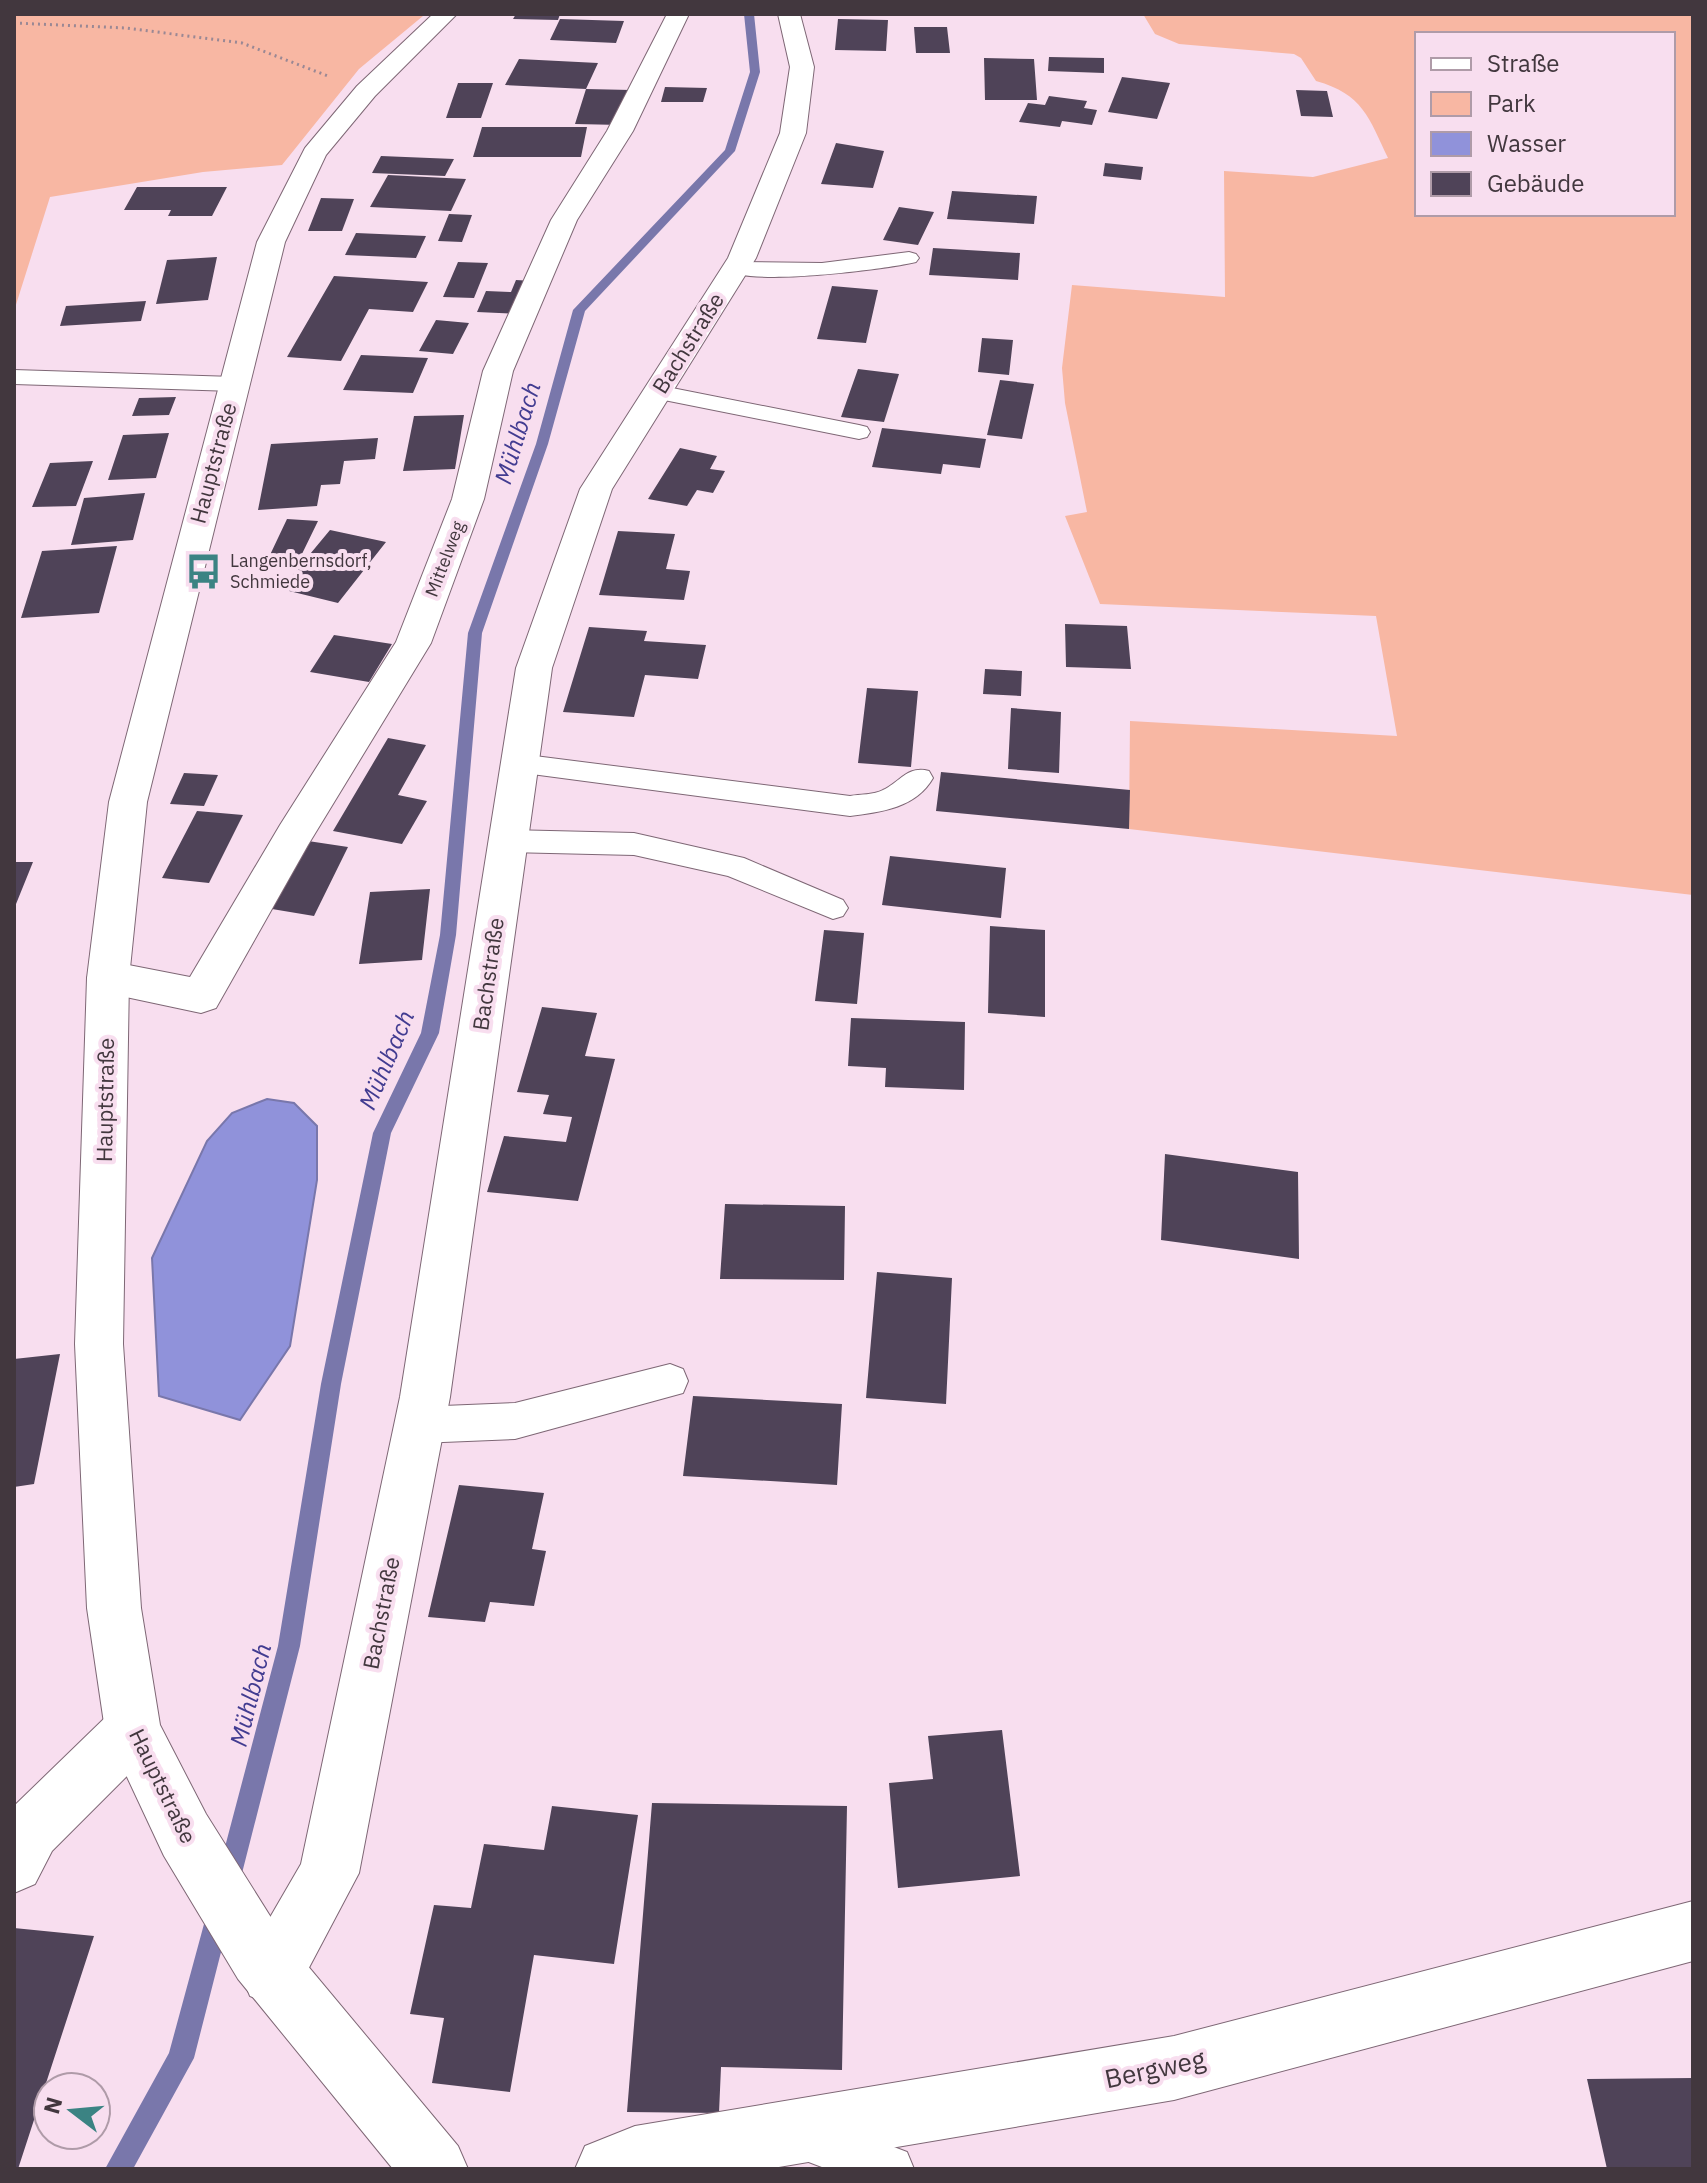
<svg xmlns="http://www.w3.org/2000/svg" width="1707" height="2183" font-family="'IBM Plex Sans',sans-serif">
<rect width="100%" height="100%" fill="#f8deef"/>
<path fill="#f8b7a3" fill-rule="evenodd" d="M14,14H420L423,16L359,69L282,165L203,172L50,197L14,311Z
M1143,14H1693V895L1129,829L1130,721L1397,736L1376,616L1100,604L1065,516L1087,512L1065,403L1062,368L1072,285L1225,297L1224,171L1313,177L1388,158C1369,118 1363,94 1316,81L1301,58L1294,54L1179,44L1155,34ZM1417,34H1673V214H1417Z"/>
<path fill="#9092da" stroke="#7977ab" stroke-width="2" d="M267,1099L294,1103L317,1126V1180L290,1346L240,1420L159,1396L152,1258L207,1141L232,1113Z"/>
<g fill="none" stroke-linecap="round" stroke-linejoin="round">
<path fill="#7977ab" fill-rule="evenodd" d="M744,14H754L760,72L735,151L585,311L548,444L482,633L456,935L439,1033L391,1133L341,1384L300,1646L240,1881L237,1890L228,1893L219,1890L216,1881L278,1646L321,1384L373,1133L421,1033L440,935L468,633L536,444L573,310L725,150L750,72Z
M219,1901L228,1904L231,1913L194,2058L133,2169H105L169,2053L207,1913L210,1904Z"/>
</g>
<path fill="#4f4358" d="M516,14H560L558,20L513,19Z
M560,19L624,21L616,43L550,40Z
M838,19L888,20L886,51L835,50Z
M914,27H947L950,53H916Z
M1049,57L1104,58V73L1048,71Z
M984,58L1034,59L1037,100H985Z
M519,59L598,63L586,89L631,90L621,125L575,124L586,89L505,85Z
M1122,77L1170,83L1157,119L1108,112Z
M458,83H493L481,118H446Z
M665,87L707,88L703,102H661Z
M1296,90L1327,91L1333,117L1301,116Z
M1049,96L1087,101L1084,108L1097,110L1092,125L1062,121L1060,127L1019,122L1028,103L1045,105Z
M482,127H587L581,157H473Z
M836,143L884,151L873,188L821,184Z
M381,156L454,159L445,176L372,173Z
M1105,163L1143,167L1141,180L1103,176Z
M388,175L466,179L451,211L370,207Z
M137,187H227L212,216H168L171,210H124Z
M952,191L1037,196L1034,224L947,219Z
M321,198L354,199L342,231H308Z
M899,207L934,212L918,245L883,240Z
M449,214L472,215L462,242L438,241Z
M356,233L426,236L416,258L345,255Z
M933,248L1020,253L1018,280L929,275Z
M217,257L208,300L156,304L167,260Z
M458,262L488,263L474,298L443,297Z
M334,276L428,282L413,312L369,309L341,361L287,357Z
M516,280L533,281L521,314L477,312L486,291L511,292Z
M832,286L878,290L866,343L817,339Z
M146,301L141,321L60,326L66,306Z
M436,320L469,323L453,354L419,351Z
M982,338L1013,340L1009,375L978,372Z
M361,355L428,358L413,393L343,390Z
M858,369L899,374L884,422L841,417Z
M1000,380L1034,384L1022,439L987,435Z
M176,397L169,415L132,416L139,398Z
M464,415L455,469L403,471L414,416Z
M882,428L986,439L980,468L943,464L941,474L872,467Z
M169,433L156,478L108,480L123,435Z
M378,438L375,459L344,461L340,484L321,485L317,506L258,510L271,444Z
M680,448L717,456L710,469L725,471L713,493L697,490L687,506L648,499Z
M93,461L76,506L32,507L50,463Z
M145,493L133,540L71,545L84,498Z
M287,519L318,521L300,558L269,557Z
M330,530L386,542L338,603L281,589Z
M618,531L675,534L666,569L690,571L684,600L599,595Z
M117,546L99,613L21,618L42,551Z
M1065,624L1127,626L1131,669L1066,667Z
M589,627L647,631L644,641L706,645L698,679L645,675L634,717L563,712Z
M334,635L392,644L369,682L310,672Z
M985,669L1022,671L1021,696L983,694Z
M867,688L918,691L911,767L858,763Z
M1011,708L1061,712L1059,773L1008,769Z
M388,738L426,745L398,795L427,801L402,844L333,831Z
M941,772L1130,790L1129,829L936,811Z
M184,773L218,775L204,806L170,804Z
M197,811L243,815L209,883L162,878Z
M308,841L348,847L314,916L272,909Z
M890,856L1006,868L1001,918L882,905Z
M14,862H33L14,909Z
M430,889L422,960L359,964L370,892Z
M990,926L1045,930V1017L988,1013Z
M824,930L864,933L857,1004L815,1001Z
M542,1007L597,1013L585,1056L615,1059L578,1201L487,1192L504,1136L566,1142L572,1117L543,1114L549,1095L517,1092Z
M851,1018L965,1022L964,1090L885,1087L886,1068L848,1066Z
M1165,1154L1298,1172L1299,1259L1161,1240Z
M725,1204L845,1206L844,1280L720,1279Z
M877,1272L952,1278L946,1404L866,1398Z
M60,1354L34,1484L14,1487V1359Z
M693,1396L842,1404L837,1485L683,1476Z
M459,1485L544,1493L532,1549L546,1551L534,1606L490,1602L485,1622L428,1617Z
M1002,1730L1020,1876L898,1888L889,1783L933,1779L928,1736Z
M652,1803L847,1806L842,2070L721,2067L719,2113L627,2112Z
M552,1806L638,1815L614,1964L534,1955L510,2092L432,2083L444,2018L410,2014L434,1905L471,1908L484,1844L544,1850Z
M14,1928L94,1936L18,2169H14Z
M1693,2078V2169H1607L1587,2079Z"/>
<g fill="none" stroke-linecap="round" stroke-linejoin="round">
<defs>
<path id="service" d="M909,252L916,254L919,258L916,262C887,269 743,288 725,268L735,262L822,263Z
M14,370L234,377L245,384L234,391L14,384Z
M657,385L859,425L867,427L870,432L867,437L859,439L649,397L646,392L649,387Z
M519,754L850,796C860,794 874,795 883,790C900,782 908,765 929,771L933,778C916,808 881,812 850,816L509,771L505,764L509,757Z
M508,830L634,833L744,858L843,900L848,908L843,916L833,919L728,876L634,855L508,852L498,849L494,841L498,833Z
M670,1364L683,1369L688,1381L683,1393L515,1439L419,1443L406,1438L401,1425L406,1412L419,1407L515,1403Z
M810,2115L907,2152L914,2169H827L793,2156L786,2139L793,2122Z"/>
<path id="minor" d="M667,14H689L633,131L577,220L513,371L484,499L431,643L308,845L216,1008L201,1013L93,990L87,978L93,966L108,961L190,977L280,825L396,642L452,499L483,371L551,220L607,131Z
M778,14H800L814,67L806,133L756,258L612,489L552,668L450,1397L359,1873L294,1996L272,2005L250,1996L241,1974L250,1952L301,1864L400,1397L516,668L580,489L728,258L780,133L790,67Z
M133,1702L153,1710L161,1730L153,1750L52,1851L35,1884L14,1893V1806L113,1710Z
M1693,1901V1961L1174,2100L767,2169H575L585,2146L635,2126L1174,2036Z"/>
<path id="secondary" d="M433,14H457L375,96L326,155L285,242L147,802L129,978L123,1344L141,1608L160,1725L206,1814L282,1935L458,2146L468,2169H393L238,1979L164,1856L105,1730L87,1608L75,1344L87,978L109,802L257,242L305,148L357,86Z"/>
</defs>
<use href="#service" stroke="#7e6775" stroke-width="2"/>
<use href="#minor" stroke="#7e6775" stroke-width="2"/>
<use href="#secondary" stroke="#7e6775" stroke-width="2"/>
<path stroke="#9a8894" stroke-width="3" stroke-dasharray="2 4" stroke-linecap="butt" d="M14,23L126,28L242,43L328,76"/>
<use href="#service" fill="#fff" fill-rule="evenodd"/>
<use href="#minor" fill="#fff" fill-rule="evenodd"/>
<use href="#secondary" fill="#fff" fill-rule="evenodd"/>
</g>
<defs>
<symbol id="bus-bare" viewBox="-9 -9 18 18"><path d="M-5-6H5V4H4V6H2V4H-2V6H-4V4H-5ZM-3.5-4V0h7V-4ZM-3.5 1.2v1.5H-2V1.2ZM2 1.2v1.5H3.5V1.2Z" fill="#3b8383" stroke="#f8deef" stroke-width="2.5" paint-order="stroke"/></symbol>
</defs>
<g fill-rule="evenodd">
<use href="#bus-bare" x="178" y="546" width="51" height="51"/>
</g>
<g text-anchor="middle" stroke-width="8" stroke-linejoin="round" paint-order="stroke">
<g font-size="18" fill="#42373e" stroke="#f8deef">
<text transform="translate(445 559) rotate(-69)" y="6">Mittelweg</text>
</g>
<g font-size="18" fill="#42373e" stroke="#f8deef" text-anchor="start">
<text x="230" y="567">Langenbernsdorf,<tspan x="230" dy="21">Schmiede</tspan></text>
</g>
<g font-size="22" fill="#42373e" stroke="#f8deef">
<text transform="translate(688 343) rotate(-58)" y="8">Bachstraße</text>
<text transform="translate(213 463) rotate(-75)" y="8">Hauptstraße</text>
<text transform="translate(488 974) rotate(-82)" y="8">Bachstraße</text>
<text transform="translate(105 1100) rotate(-89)" y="8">Hauptstraße</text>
<text transform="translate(381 1613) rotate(-79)" y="8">Bachstraße</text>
<text transform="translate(163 1786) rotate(64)" y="8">Hauptstraße</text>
</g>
<g font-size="24" font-style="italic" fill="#423c91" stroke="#f8deef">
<text transform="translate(518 433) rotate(-73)" y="8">Mühlbach</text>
<text transform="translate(387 1060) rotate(-67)" y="8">Mühlbach</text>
<text transform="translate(251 1695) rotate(-76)" y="8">Mühlbach</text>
</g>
<g font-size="26" fill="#42373e" stroke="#f8deef">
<text transform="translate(1155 2069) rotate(-12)" y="9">Bergweg</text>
</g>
</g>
<rect width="1707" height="2183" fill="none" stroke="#42373e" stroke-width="32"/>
<rect x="1415" y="32" width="260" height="184" fill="#f8deef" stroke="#af9ba8" stroke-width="2"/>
<rect x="1431" y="58" width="40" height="12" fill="#ffffff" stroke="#af9ba8" stroke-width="2"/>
<text x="1487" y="72" font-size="24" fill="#42373e">Straße</text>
<rect x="1431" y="92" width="40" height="24" fill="#f8b7a3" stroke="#af9ba8" stroke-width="2"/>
<text x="1487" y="112" font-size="24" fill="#42373e">Park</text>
<rect x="1431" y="132" width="40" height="24" fill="#9092da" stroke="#af9ba8" stroke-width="2"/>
<text x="1487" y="152" font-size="24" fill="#42373e">Wasser</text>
<rect x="1431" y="172" width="40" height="24" fill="#4f4358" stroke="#af9ba8" stroke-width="2"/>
<text x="1487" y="192" font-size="24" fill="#42373e">Gebäude</text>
<g transform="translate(72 2111) rotate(286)"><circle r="38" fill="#f8deef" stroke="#af9ba8" stroke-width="2"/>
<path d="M0-6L14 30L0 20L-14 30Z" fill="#3b8383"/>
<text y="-12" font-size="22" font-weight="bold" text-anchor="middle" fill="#42373e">N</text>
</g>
</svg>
